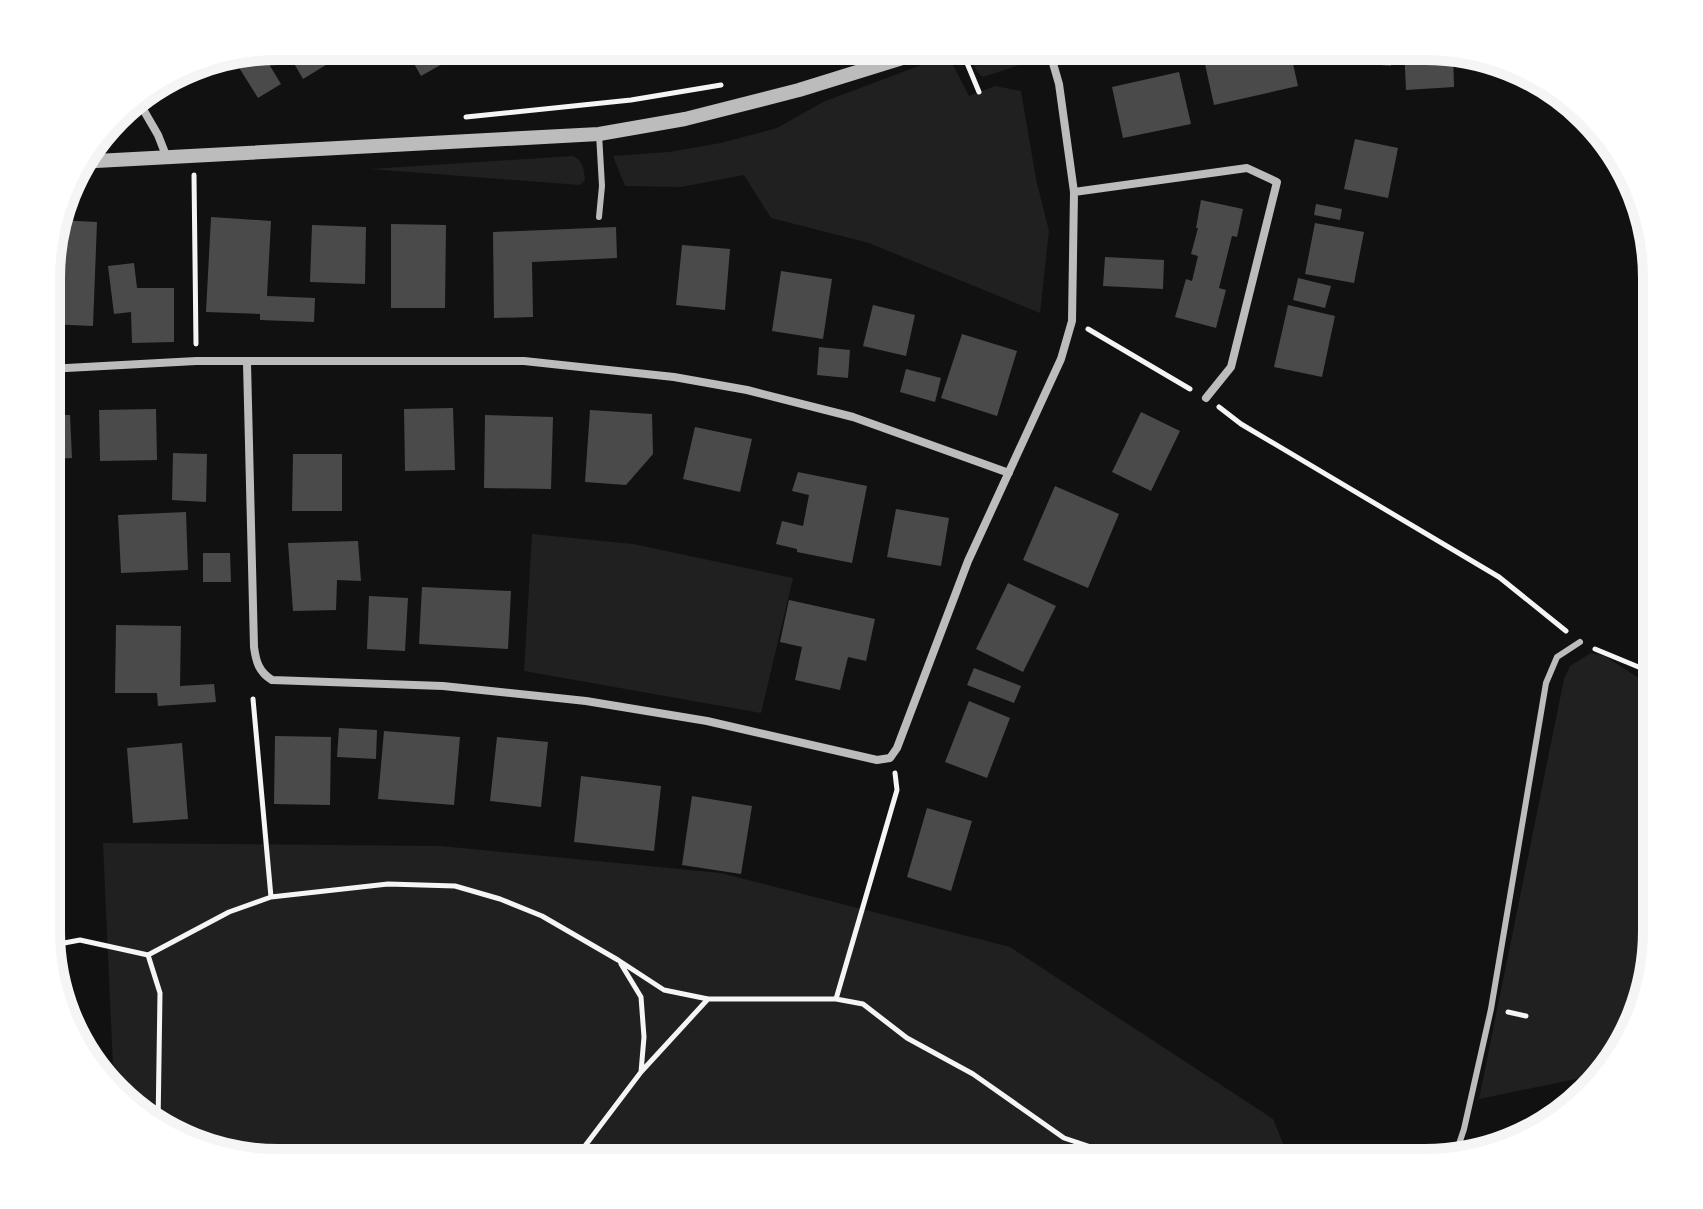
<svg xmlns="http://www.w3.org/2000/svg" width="1703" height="1209" font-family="'Sofia Sans Condensed',sans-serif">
<rect width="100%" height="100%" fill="#111"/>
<path fill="#202020" d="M967,47H993L1029,62L983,77L977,72Z
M948,55L969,96L995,86L1021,91L1036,179L1049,231L1040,313L869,243L771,218L744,175L681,187L625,186L613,156L669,152L721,143L777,128L823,102Z
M573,156C583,161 584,169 585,180L580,185L370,169Z
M532,534L633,544L793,578L761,713L524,671Z
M1591,653L1605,656L1657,690V946L1645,1006L1609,1072L1479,1099L1564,679L1570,666Z
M103,843L441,846L721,873L1010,947L1273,1119L1291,1163H263L203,1151L136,1115L114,1089Z"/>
<path fill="#4a4a4a" d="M284,46H357L303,79Z
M404,46H467L469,49L421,76Z
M1201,46H1289L1298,86L1214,105Z
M1326,46H1377V52L1326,51Z
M1381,46H1392L1391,66L1380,65Z
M1404,46H1440L1453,49L1454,87L1406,90Z
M261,51L281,84L258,98L238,66Z
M218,56L181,78L178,73L203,58Z
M1179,72L1191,124L1123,138L1112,87Z
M1355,139L1398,148L1388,198L1344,189Z
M1201,200L1243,209L1237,237L1232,236L1219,288L1226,290L1216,328L1175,317L1186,279L1192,281L1198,256L1191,254L1198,228H1196Z
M1316,204L1342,209L1340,220L1314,215Z
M211,217L271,221L267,296L315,298L314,322L260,320V314L206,312Z
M57,220L97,222L93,326L48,324L51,239Z
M1315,223L1364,232L1354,283L1305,274Z
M391,224L446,225L445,308H391Z
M312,225L366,227L365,284L310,282Z
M616,227L617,258L532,262L533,317L494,318L493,232Z
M682,245L730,249L725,310L676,305Z
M1105,257L1164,260L1163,289L1103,286Z
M134,263L137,288H174V342L132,343L131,312L114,314L108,266Z
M781,271L832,279L823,339L772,331Z
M1298,278L1331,286L1325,308L1293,300Z
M873,305L915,315L906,356L863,346Z
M1288,305L1335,316L1322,377L1274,367Z
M962,334L1017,351L997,416L941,398Z
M819,347L850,350L848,378L817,375Z
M906,369L941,378L935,402L900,392Z
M453,408L455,470L405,471L404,409Z
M156,409L157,460L100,461L99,410Z
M590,410L652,414L653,454L626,485L585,482Z
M1141,412L1180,431L1151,491L1112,472Z
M48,415H70L72,458L48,459Z
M485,415L553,417L551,489L484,488Z
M695,427L752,439L740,492L683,479Z
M173,453L207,454L206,502L172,500Z
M293,454H342V511H292Z
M798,472L867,486L852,563L797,552V549L776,544L782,521L803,526L809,495L792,491Z
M1055,486L1119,514L1088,588L1023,560Z
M896,509L949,518L941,566L887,557Z
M186,512L188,570L121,573L118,515Z
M358,541L361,581L337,580L336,610L293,611L288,543Z
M203,553H230L231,582H203Z
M1008,583L1056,606L1023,672L976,649Z
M422,587L511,591L508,649L419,644Z
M369,596L408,598L405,651L367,649Z
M789,600L875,619L866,661L848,657L840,690L795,680L802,647L780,642Z
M116,625L181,626L180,686L214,684L216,702L158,706L157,693H115Z
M974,668L1021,686L1014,703L967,685Z
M969,701L1010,718L987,778L945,762Z
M339,728L377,730L376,759L337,757Z
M384,731L460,737L454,805L378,799Z
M275,736L331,737L330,805L274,804Z
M497,737L548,742L541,807L490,801Z
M182,743L188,819L133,823L127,748Z
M581,776L661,786L654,851L574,842Z
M692,796L752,806L741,874L682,865Z
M927,808L972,821L951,891L907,877Z
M48,837H55L56,894H48Z"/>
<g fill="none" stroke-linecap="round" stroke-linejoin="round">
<path stroke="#f5f5f5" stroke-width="5" d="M962,51L979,92
M816,59L852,47
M466,117L631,100L721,85
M194,175L196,344
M1088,329L1190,389
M1219,407L1241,424L1499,577L1566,631
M1595,649L1641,668
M1651,690L1648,713L1657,735
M253,699L271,897
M48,946L80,940L148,955L160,993L158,1126
M148,955L229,912L271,897L388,884L455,886L500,899L542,916L618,960L664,990L708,999H836L863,1004L907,1038L973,1074L1064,1138L1094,1148L1195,1149L1303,1163
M1647,958L1655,955
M621,964L641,997L644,1037L641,1072L708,999
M836,999L897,790L895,773
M1508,1012L1526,1016
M572,1163L641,1072
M1078,1163L1094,1148"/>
<path stroke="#bcbcbc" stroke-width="6" d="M599,134L602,186L599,217
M1654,673L1657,668
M1455,1156L1464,1129L1491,1009L1546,683L1557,657L1580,642"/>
<path stroke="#bcbcbc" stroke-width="8" d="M136,97L158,135L167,158
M1074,192L1247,168L1277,182L1231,367L1206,398
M247,363L254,647C256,662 259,672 272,680L443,686L586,701L707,721L877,760L890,758L897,748L968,561L1061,359L1072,321L1074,192L1059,84L1048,46
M48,369L196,361H524L674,377L747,390L853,417L1009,473"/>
<path stroke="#bcbcbc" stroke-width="14" d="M866,64L895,46
M77,162L599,134L685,119L799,90L941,46"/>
</g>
<path d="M0 0H1703V1209H0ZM278 60H1425A218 218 0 0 1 1643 278V931A218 218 0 0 1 1425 1149H278A218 218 0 0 1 60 931V278A218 218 0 0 1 278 60Z" fill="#fff" fill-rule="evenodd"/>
<path fill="none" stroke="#f5f5f5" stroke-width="10" d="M278 60H1425A218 218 0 0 1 1643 278V931A218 218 0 0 1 1425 1149H278A218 218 0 0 1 60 931V278A218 218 0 0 1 278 60Z"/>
</svg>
